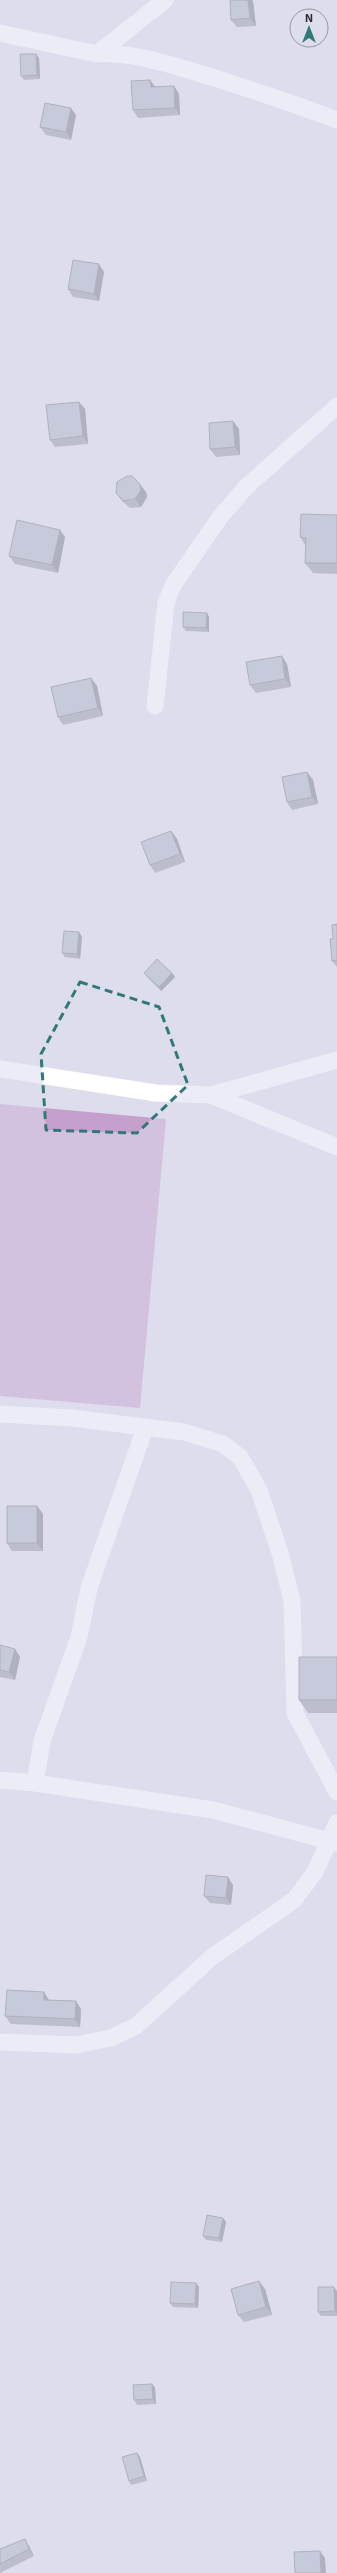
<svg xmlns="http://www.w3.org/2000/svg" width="337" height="2573" font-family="'Exo 2',sans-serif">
<rect width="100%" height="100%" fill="#dde"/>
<path fill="#c6a0cd" d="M0,1104L166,1119L140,1408L0,1396Z"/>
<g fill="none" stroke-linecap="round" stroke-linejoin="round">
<path stroke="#fff" stroke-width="17" d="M0,33L97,54C130,52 161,62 192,71C241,86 289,102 337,120
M97,54L165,0
M155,706L166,603L173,585L221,516L246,487L337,406
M0,1069L156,1093L211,1095L337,1060
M211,1095L337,1147
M0,1414L72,1418L184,1432L223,1444L240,1457L259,1490L281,1556L292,1601L295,1713L337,1792
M0,1780L35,1783L213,1810L337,1843
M35,1783L42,1741L79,1637L89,1588L145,1428
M0,2042L76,2045L111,2038L136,2026L212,1957L294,1900L315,1872L337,1823"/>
</g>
<path fill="#959aa6" d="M253,1L256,26L237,27L231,20Z
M39,58L40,79L24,80L21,76Z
M150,80L155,87L174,86L179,94L180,115L138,118L133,110Z
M76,115L71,140L46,135L40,127Z
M104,272L99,301L73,297L68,289Z
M79,402L85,409L88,444L55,447L50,440Z
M239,429L240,455L216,457L210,449Z
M146,492L147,497L141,507L130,508L122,501L116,493Z
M337,515V574L313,573L305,563L306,546L300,537Z
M65,537L58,573L15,564L9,556Z
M207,613L209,617V632L186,631L183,627Z
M287,664L291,687L256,693L250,685Z
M91,678L97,686L103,716L63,725L58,717Z
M307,772L313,780L318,804L292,810L287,802Z
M171,831L177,839L185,862L155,873L150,865Z
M337,924V967L332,961L333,939Z
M79,932L82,937L80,959L65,957L62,953Z
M144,973H172L175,977L161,991L147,977Z
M37,1506L43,1514V1551H12L7,1543Z
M0,1645L20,1657L15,1680L0,1677Z
M337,1657V1713H308L299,1700Z
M233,1885L231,1905L210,1903L204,1896Z
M81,2009L80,2027L11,2024L5,2016Z
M223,2218L226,2222L222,2242L206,2240L203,2236Z
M196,2283L199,2287L198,2308L173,2307L170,2303Z
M265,2289L272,2315L244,2322L238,2315Z
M337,2291V2316H321L318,2312Z
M152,2384L155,2388L156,2404L137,2405L134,2400Z
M140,2457L147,2481L131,2485L129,2481Z
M29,2546L34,2556L0,2573V2549Z"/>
<path fill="#797d87" d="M248,0H252L253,1L256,26L250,18Z
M36,54L39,58L40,79L37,75Z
M150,80L156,88L151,87Z
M174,86L179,94L180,115L175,108Z
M71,108L76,115L71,140L66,132Z
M99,264L104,272L99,301L94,294Z
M79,402L85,409L88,444L83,436Z
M233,421L239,429L240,455L235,447Z
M140,484L146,492L147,497L141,507L135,499Z
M60,530L65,537L58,573L52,565Z
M207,613L209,617V632L206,628Z
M282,656L287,664L291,687L285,679Z
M91,678L97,686L103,716L98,708Z
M307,772L313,780L318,804L312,797Z
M171,831L177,839L185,862L180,854Z
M79,932L82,937L80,959L77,954Z
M172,973L175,977L161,991L159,987Z
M37,1506L43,1514V1551L37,1543Z
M15,1649L20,1657L15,1680L9,1672Z
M228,1877L233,1885L231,1905L226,1898Z
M44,1992L49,2000H44Z
M76,2001L81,2009L80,2027L75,2019Z
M223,2218L226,2222L222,2242L219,2238Z
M259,2281L265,2289L272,2315L266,2307Z
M196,2283L199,2287L198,2308L195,2304Z
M334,2287L337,2291V2314L335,2311Z
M152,2384L155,2388L156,2404L153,2399Z
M137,2453L140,2457L147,2481L144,2476Z
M25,2539L29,2546L34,2556L29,2549Z
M320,2551L325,2558L326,2573H321Z"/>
<path fill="#adb3c1" stroke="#797d87" d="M230,0H248L250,18L231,20Z
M20,54H36L37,75L21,76Z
M150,80L151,87L174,86L175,108L133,110L131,81Z
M45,103L71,108L66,132L40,127Z
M73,260L99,264L94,294L68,289Z
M79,402L83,436L50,440L46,405Z
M233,421L235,447L210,449L209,423Z
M127,476H132L140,484L141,490L135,499L124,501L116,493L117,482Z
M301,514L337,515V563H305L306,538L300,537Z
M17,520L60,530L52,565L9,556Z
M183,612L207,613L206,628L183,627Z
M282,656L285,679L250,685L246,662Z
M91,678L98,708L58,717L51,687Z
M307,772L312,797L287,802L282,777Z
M171,831L180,854L150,865L141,842Z
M337,924V960L332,961L330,939H333L332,925Z
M64,931L79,932L77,954L62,953Z
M157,959L172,973L159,987L144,973Z
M7,1506H37V1543H7Z
M0,1645L15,1649L9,1672L0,1670Z
M299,1657H337V1700H299Z
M206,1875L228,1877L226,1898L204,1896Z
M7,1990L44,1992V2000L76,2001L75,2019L5,2016Z
M207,2215L223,2218L219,2238L203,2236Z
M259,2281L266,2307L238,2315L231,2289Z
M171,2282L196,2283L195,2304L170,2303Z
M318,2287H334L335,2311L318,2312Z
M152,2384L153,2399L134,2400L133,2385Z
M137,2453L144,2476L129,2481L122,2457Z
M25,2539L29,2549L0,2564V2549Z
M320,2551L321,2573H295L294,2552Z"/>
<path d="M0 0H337V2573H0ZM80,982L159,1007L188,1085L137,1133L46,1130L41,1054Z" fill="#dde" fill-opacity=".55" fill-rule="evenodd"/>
<path fill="none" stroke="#307978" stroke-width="3" stroke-dasharray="8 5" stroke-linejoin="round" d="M80,982L159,1007L188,1085L137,1133L46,1130L41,1054Z"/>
<g transform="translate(309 28)"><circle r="19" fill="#ddddee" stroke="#9596a2"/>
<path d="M0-3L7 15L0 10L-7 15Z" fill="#307978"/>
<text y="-6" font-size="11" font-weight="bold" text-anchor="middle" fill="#2a2b31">N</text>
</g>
</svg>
